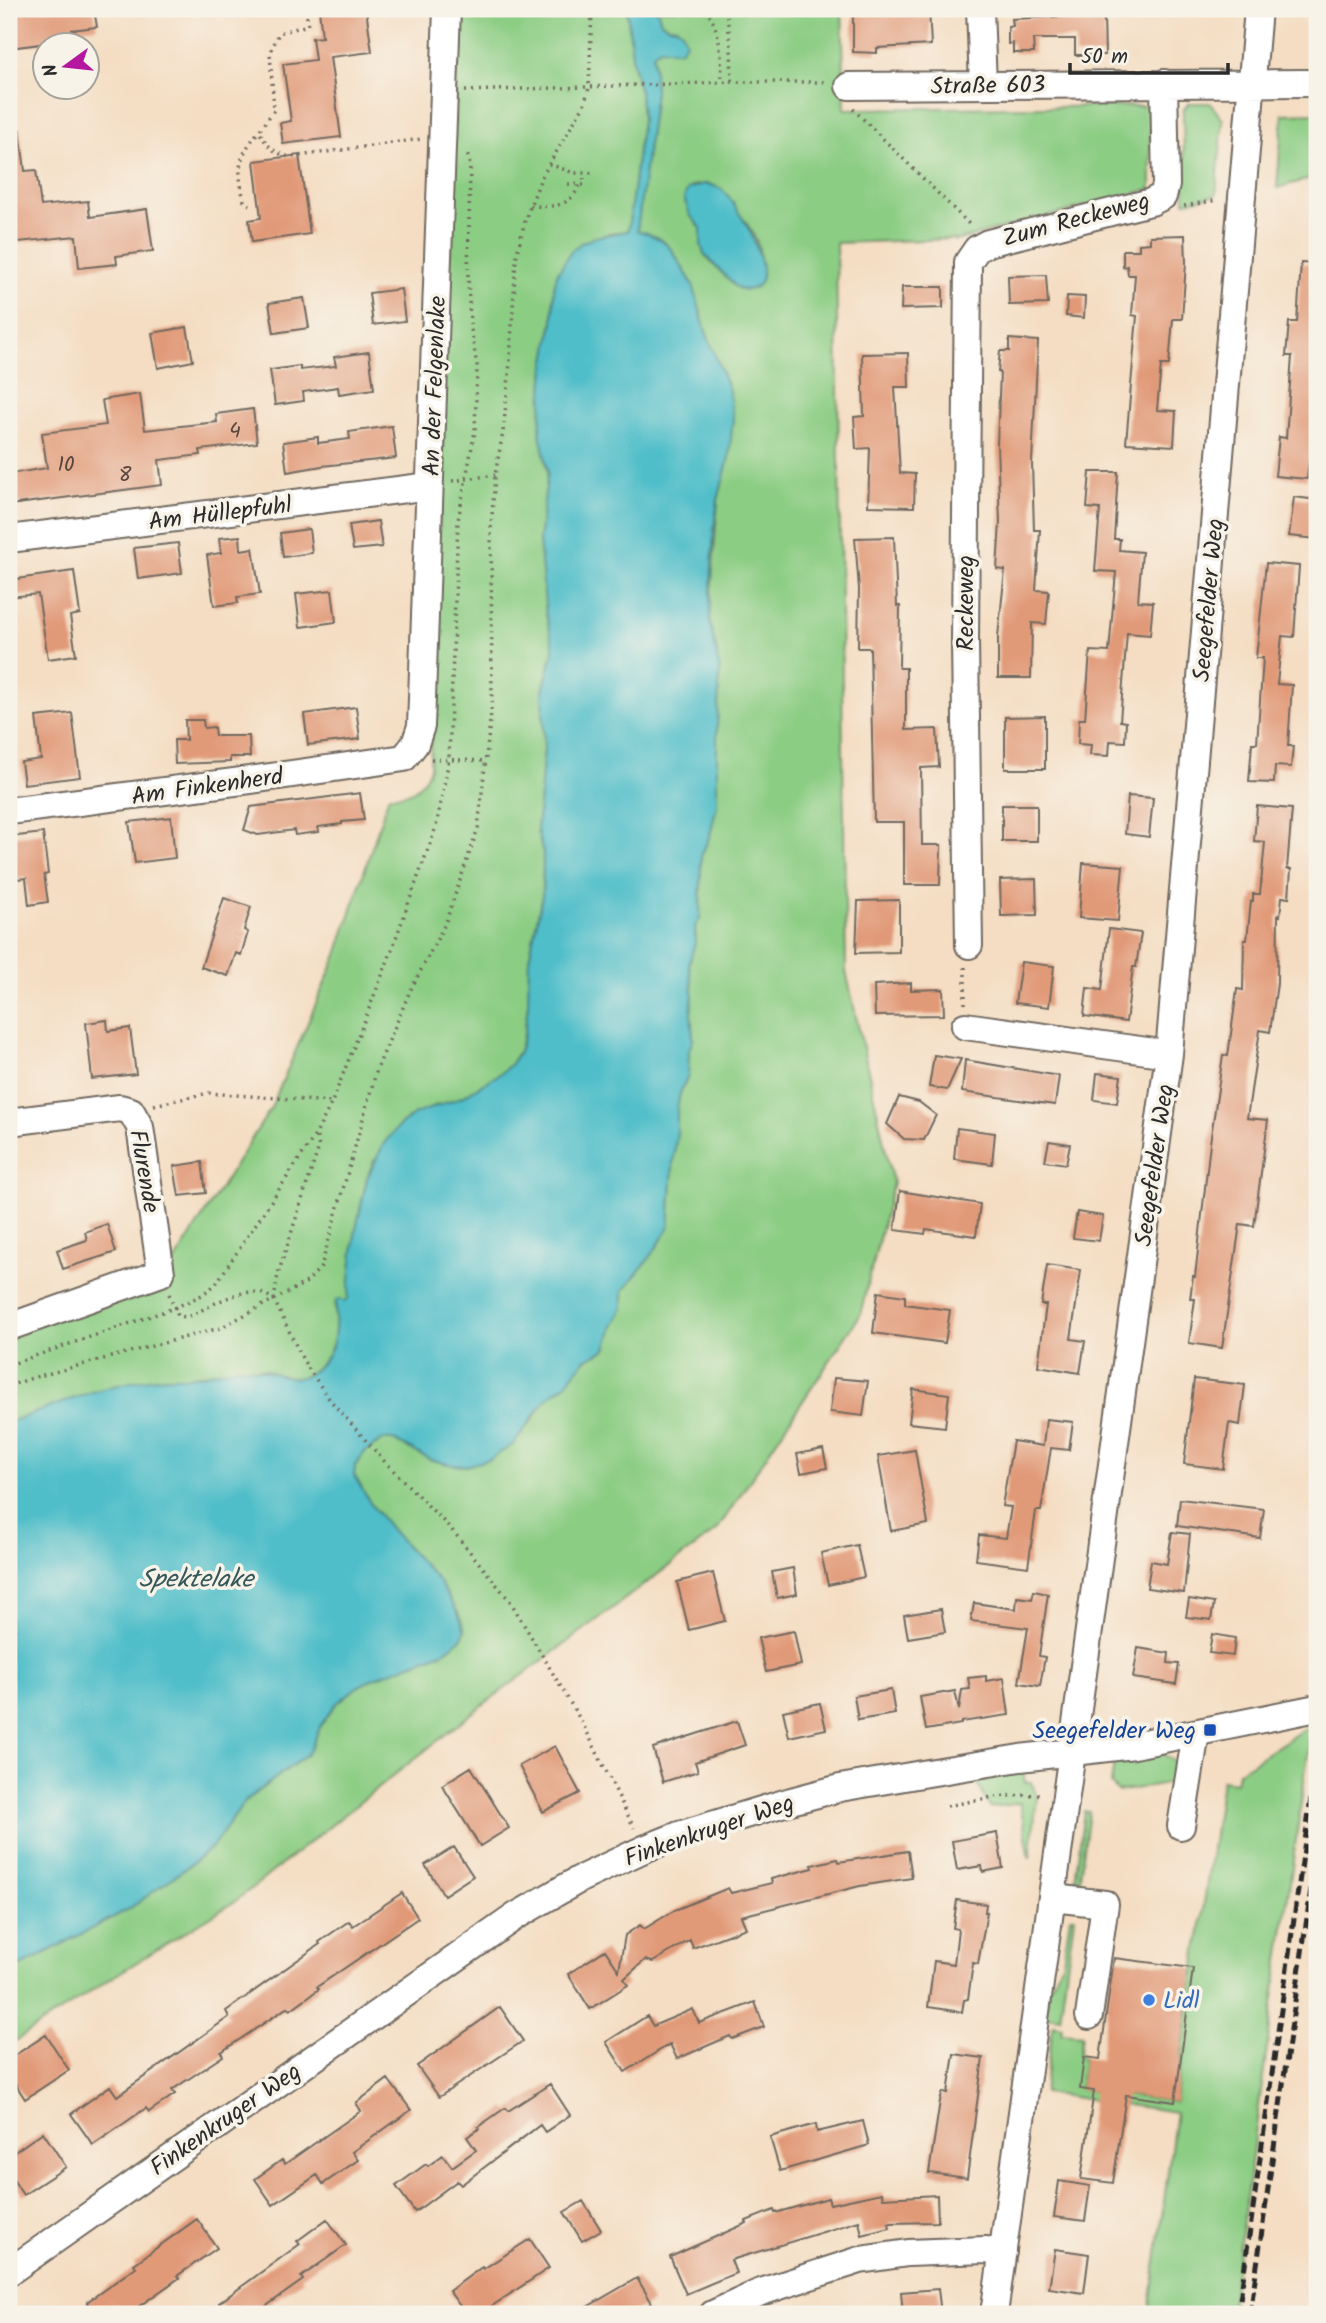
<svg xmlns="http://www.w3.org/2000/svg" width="1326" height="2323" font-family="Kalam,sans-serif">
<rect width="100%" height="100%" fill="#f7f3e8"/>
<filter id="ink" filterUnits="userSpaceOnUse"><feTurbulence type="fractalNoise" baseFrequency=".0143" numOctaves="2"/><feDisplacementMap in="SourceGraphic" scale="14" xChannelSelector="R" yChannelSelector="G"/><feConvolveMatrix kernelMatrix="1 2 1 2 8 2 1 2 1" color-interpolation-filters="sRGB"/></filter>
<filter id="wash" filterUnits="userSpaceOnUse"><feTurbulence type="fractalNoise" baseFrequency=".00686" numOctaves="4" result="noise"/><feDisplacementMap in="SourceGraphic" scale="28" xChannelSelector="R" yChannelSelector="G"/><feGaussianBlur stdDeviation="1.57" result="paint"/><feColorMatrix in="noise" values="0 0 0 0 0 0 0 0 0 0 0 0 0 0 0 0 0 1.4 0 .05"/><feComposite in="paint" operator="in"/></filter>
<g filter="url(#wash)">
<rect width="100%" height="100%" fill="#f4ddc2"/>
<path fill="#8ccd84" stroke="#5c7c58" stroke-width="2" fill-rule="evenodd" d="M459,9H627L633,64L640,92L642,119L628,231L610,233L581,243L554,288L553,321L545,366L540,433L548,472L539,540L553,644V653L543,691L544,749L537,831L543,853L542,896L529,959L528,1005L524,1034L519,1051L510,1065L501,1073L462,1097L449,1104L434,1106L374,1160L367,1178L355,1234L348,1300L335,1304L336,1333L330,1352L322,1364L301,1379L277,1375L264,1369L238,1367L190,1377L156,1378L99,1390L9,1422V1336L171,1267L271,1108L337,955L389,795C410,797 422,788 430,768Z
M657,9H842L845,109L1150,106L1151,189L955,241L954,239L836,243L846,971L893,1183L860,1315L717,1530L471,1714L237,1900L108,1980L9,2045V1972L129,1909L190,1865L213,1846L246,1800L306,1755L321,1725L336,1704L357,1687L372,1679L445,1651L462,1638L465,1630L458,1613L437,1579L394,1533L370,1503L354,1475L355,1466L364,1453L383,1440H393L442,1463L466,1466L529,1425L547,1398L571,1377L585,1360L606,1349L613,1326L623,1308V1291L651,1256L669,1228L673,1163L677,1132V1108L680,1093L688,1075L689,1050L693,1039L691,1013L693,993L689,964L696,937L695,927L700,918L701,856L710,835L717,805V652L710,623V609L718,500L729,457V391L706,332L693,285L672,250L663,241L656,237L637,231L655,92L653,55C659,44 666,49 676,50L682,32C676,26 669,27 661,22ZM704,184H709C725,199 764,233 759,259C757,269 751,280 747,290L736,287L707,258L701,244V228L687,207L692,186Z
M1189,103H1210L1223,120L1216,195L1185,202L1183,110Z
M1317,113V177L1277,188L1283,114Z
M1312,1724L1230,2314H1149L1176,2112L1044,2093L1053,2025L1062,2027L1061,2033L1082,2035L1079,2056L1084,2057L1080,2089L1175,2102L1222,1780L1236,1782L1238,1772Z
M1161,1753L1174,1761L1177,1781L1118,1792L1111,1784L1114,1763Z
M1022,1768L1025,1782H1032L1037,1798L1030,1859L1020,1803L990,1808L973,1776Z
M1084,1811L1089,1812L1079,1884L1075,1881Z
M1070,1917H1074L1060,2018L1045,2016L1050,1986L1063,1962Z"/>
<path fill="#50bec9" stroke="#3e747a" stroke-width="2" d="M627,9H657L661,22L668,26L677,27L682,31L686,42L680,50C669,52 660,42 653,55L655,92L637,231L647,233L663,241L672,250L693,285L706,332L729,391L733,418L729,457L718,500L714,527L710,609V623L720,671L717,728V805L710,835L701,856L700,918L695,927V943L689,964L693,993L691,1013L693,1039L689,1050L688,1075L680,1093L677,1108V1132L673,1163L669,1228L651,1256L623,1291V1308L613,1326L606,1349L585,1360L565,1385L547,1398L514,1444L490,1459L466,1466L453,1465L431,1460L393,1440H383L364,1453L355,1466L354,1475L370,1503L394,1533L437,1579L458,1613L465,1630L462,1638L445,1651L372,1679L357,1687L336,1704L321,1725L311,1748L306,1755L246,1800L213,1846L190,1865L129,1909L9,1972V1422C39,1412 69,1399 99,1390C117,1385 138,1380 156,1378C169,1376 181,1378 194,1376C208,1374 221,1370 235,1368C259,1363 291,1385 307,1375C339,1355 335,1333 336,1301L340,1299L345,1302L348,1299L355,1234L367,1178L384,1143L399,1126L415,1114L462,1097L501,1073L510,1065L519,1052L524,1035L528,1005L529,959L542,896L543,875V853L537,831L544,749L543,691L553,653V644L546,615L539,540L548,472L540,433L545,366L553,321L554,288L557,274L572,250L581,243L595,237L628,231L642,119L640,92L633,64Z
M704,184C727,185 732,203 743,219C751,232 776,281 752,289C745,291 741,290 736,287L704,254L701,244V228L690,215L684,198L688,189Z"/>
<g id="blocks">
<path fill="#e19a78" d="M29,9H94L97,27L71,30V40L9,48V14L29,11Z
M319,9H366L372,52L330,57L341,137L283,144L280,123L291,121L283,64L315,60L312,38L322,37Z
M853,9H929L931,45L877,48V53L853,52Z
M1069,9H1099V17L1104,16L1105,55H1075V39H1033L1034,53H1013V43L1008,44V27L1013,26L1012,19L1069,16Z
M20,130L25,171L36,170L41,206L88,201L90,217L147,209L153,251L116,256L117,264L79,268L76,236L9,243V131Z
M299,155L310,234L252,242L249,220L261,218L254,161Z
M1185,235L1186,263L1182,319H1173L1169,365H1161L1157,410L1176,411L1174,446L1126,443L1137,316L1132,315L1135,275H1128L1127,266L1123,267V250H1139V244L1150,243V236Z
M1301,263L1317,264V461L1309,460L1307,479L1275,476L1279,437L1286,438L1292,356H1286L1289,322H1297Z
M1046,275L1048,304L1009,305L1008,276Z
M902,287H943V308L901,309Z
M401,289L405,321L373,325L369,293Z
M1067,296L1085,297L1084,318L1066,316Z
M304,298L309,328L274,333L269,303Z
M187,327L193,361L158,368L152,333Z
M1009,339L1038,341L1032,463L1034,530H1040L1036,590L1049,591L1046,624L1032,623L1031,678H998V637L1005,570L997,569L1000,522L997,445L1000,372H998L1000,351H1009Z
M369,352L374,389L339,394L338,387L303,392L304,401L275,405L270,370L300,366V370L336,366L334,357Z
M908,353L909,387H895L900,473L915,474L914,507L868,506L870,448L856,449L854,417L864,416L862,354Z
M140,394L145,430L217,422L216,414L253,409L257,443L200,450L201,455L159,460L162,485L9,505V474L47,468L42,433L106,425L102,400Z
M392,426L396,458L322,466L287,472L283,442L318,437V443L350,439L349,432Z
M1090,472H1118L1114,539H1120L1119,550L1142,552L1138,601L1153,602L1150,635L1127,633L1120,721L1126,722L1125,742L1110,741L1109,756L1090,755L1091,745L1078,744L1079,719H1085L1090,651L1109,652L1116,572L1095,571L1100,509L1087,508Z
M1294,497L1317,500V539L1289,536Z
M378,521L382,547L353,550L349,525Z
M309,529L312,553L283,557L280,533Z
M240,536L241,550L253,548L260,594L237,597L238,603L214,606L207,555L221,553L219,538Z
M894,537L897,606H900L899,668H906V730L937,729L939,767L921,768L922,845H941L940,885H904V822H874L870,648H858L859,589L855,538Z
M178,543L182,573L138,579L134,548Z
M1266,563L1299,566L1294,637L1282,636L1277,684L1292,685L1288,746H1293L1291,767L1275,766L1274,783L1249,782L1252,743H1257L1263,658H1256Z
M74,571L80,614L70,616L76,655L48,659L38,594L9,597V580Z
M332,590L336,622L300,627L296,594Z
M356,707L360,739L308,745L304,714Z
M72,713L80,777L24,784L21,762L41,759L36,717Z
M1045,716V769H1005V717Z
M185,720H203L204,728L214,727L215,736H249L250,757H230V762L175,764L174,740H186Z
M360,793L364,820L342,822V824L318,827L319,832L295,835L294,830L258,835L244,830L251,807Z
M1128,796L1153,798L1149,837L1125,834Z
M1002,805H1037V841H1002Z
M1257,806L1292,809L1287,869H1291L1289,898L1282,897L1280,916L1278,915L1277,984L1270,1032L1260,1030L1247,1118L1268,1120L1254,1226L1240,1224L1222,1348L1189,1343L1195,1299H1190L1193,1276L1195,1277L1210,1143L1223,1055L1228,1056L1237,989L1243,990L1244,940H1247L1251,901H1253V894H1260L1265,842L1254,841Z
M171,817L175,858L135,863L129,822Z
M43,833L48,874L44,875L48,902L29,905L26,878L17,879L16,875L9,876V837Z
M1083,863L1123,866L1118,921L1079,918Z
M1036,879L1037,915L1001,916L1000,880Z
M224,898L251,907L244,930L248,932L241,955L236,953L228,976L201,967Z
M899,900V952L856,953L858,901Z
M1109,929L1141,933L1136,967H1133L1126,1022L1084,1016L1087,988L1102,990Z
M1021,962L1054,966L1049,1007L1015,1003Z
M911,983V990L943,989L944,1015L875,1016L874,985Z
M107,1020L108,1031L130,1028L136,1074L92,1079L86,1023Z
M934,1055L961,1059L947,1090L929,1087Z
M965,1060L1059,1076L1055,1105L962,1092Z
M1097,1073L1121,1076L1117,1103L1094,1100Z
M899,1097L919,1102L936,1115L924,1140L904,1139L887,1124Z
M957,1128L995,1133L992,1164L954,1159Z
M1049,1141L1070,1144L1066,1164L1045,1161Z
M202,1162L206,1193L179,1196L174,1166Z
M900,1191L980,1204L976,1236L926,1229L925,1234L895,1230Z
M1077,1212L1103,1216L1099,1241L1073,1238Z
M107,1224L116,1252L63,1269L57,1250L87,1240L85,1232Z
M1047,1265L1081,1270L1071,1339L1085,1341L1080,1373L1038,1366L1046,1305H1041Z
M878,1292L905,1296V1304L950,1310L945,1343L873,1333Z
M834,1378L868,1381L863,1416L830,1412Z
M1194,1379L1245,1385L1240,1425L1229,1423L1223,1469L1184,1464Z
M913,1389L949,1394L945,1427L909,1423Z
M1046,1419L1073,1422L1069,1450L1051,1448L1041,1511H1036L1028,1567L976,1560L979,1535L1006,1538L1011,1507L1002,1506L1013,1441L1043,1446Z
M823,1449L827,1468L801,1473L797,1454Z
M915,1450L928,1524L891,1531L878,1456Z
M1180,1499L1264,1509L1260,1538L1177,1526Z
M1172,1532L1190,1534L1184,1593L1147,1588L1151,1561L1167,1564Z
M857,1545L864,1577L828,1585L821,1553Z
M793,1568L797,1594L777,1598L772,1572Z
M713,1573L725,1621L689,1630L677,1582Z
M1034,1591L1048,1594L1039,1656L1045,1657L1040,1686L1019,1683L1028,1628L971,1621L974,1603L1016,1609L1017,1597L1032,1599Z
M1189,1599L1214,1603L1211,1620L1186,1617Z
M941,1609L945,1632L908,1638L904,1615Z
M794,1631L801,1665L766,1672L758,1638Z
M1212,1634L1235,1638L1233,1656L1209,1653Z
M1138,1648L1169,1653L1168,1663L1179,1664L1176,1684L1133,1678Z
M986,1676V1681L1004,1678L1009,1715L961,1722V1724L926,1730L920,1697L955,1691L959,1710L962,1690L970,1689L968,1678Z
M891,1690L895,1714L858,1720L854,1696Z
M820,1703L826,1729L789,1737L783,1711Z
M737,1721L745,1745L695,1762L698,1771L663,1782L653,1748Z
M555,1746L580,1793L543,1812L519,1766Z
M471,1767L509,1828L480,1846L442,1785Z
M997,1833L1003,1868L983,1872L982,1866L957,1870L952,1841Z
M454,1847L473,1876L444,1895L425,1865Z
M908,1851L912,1878L860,1886L741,1916L746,1928L693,1948L690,1940L653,1962L645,1960L624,1979L628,1985L590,2009L568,1974L605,1950L619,1971L625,1935L640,1925L644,1929L675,1910L728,1888L731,1893L772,1883L771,1879L813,1868L812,1865L838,1859L839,1862Z
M402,1893L418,1918L317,1987L319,1989L290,2010L288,2007L221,2052L223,2056L172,2090L175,2094L149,2112L146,2108L93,2145L71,2114L110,2086L117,2096L229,2017L226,2011L320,1944L319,1942L349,1921L353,1926Z
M957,1900L986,1904L985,1912H987L978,1964L973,1963L968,1999L964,2000L962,2012L928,2007L934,1961L954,1964L958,1929L953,1928Z
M1114,1958L1193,1968L1175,2102L1126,2095L1113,2183L1081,2179L1094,2091L1080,2089L1084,2057L1100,2059Z
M755,2002L764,2027L732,2039L730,2036L677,2059L670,2044L625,2072L606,2042L647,2016L653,2026L693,2009L699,2023Z
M500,2007L523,2041L439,2097L417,2066Z
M46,2035L69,2070L25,2099L9,2074V2059Z
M954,2054L983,2058L967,2178L929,2173L940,2101L943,2092L948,2093Z
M388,2079L411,2110L352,2152L358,2160L323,2184L317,2175L273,2205L255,2179L282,2160L285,2164L361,2111L356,2103Z
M550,2084L570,2115L545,2132L540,2125L461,2185L457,2181L415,2212L396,2186L426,2164L428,2166L443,2155L452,2167L476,2150L467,2137L479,2129L478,2127L505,2108L508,2111Z
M863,2121L869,2145L780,2171L770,2137L816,2124L817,2132Z
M43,2132L66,2167L23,2195L9,2173V2156Z
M1059,2181L1090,2186L1085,2221L1054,2217Z
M882,2193L883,2198L937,2195L938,2222L889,2223L890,2228L862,2235L859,2221L731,2260L736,2273L686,2294L670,2257L747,2223L746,2221L774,2210L775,2213L828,2198L830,2204Z
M583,2201L601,2230L582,2241L564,2212Z
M197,2219L217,2248L177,2276L179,2278L128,2314H95L87,2302L136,2267L134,2264Z
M327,2219L346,2245L301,2277L303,2280L255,2314H227L219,2303L300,2244L297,2241Z
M530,2239L549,2268L480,2314H466L449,2291L482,2267L483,2269Z
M1055,2249L1089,2254L1084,2293L1049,2288Z
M637,2278L652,2303L632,2314H575Z
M938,2289L941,2314H903L901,2292Z"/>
</g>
</g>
<g filter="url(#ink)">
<use href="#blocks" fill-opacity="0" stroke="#716960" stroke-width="2"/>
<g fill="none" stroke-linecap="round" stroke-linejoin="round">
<defs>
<path id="minor" d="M980,9L983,85
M849,86L1317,83
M9,539L430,486
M9,811L250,780L404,758L415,744L421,726L447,9
M969,945L965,641L968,262L977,249L988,243L1151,202L1163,196L1166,185L1164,83
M965,1026L1169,1054
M9,1122L120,1108L131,1111L140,1127L161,1273L9,1327
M1181,1826L1196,1733
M1053,1898L1105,1904L1089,2016
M9,2272L516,1916L580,1879L644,1849L679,1835L791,1801L840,1788L928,1773L1020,1758L1134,1745L1317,1708
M713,2314L761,2292L860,2260L908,2253L985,2250L1003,2252
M994,2314L1169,1054L1258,9"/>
</defs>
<use href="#minor" stroke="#716960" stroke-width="30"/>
<path stroke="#716960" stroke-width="3.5" stroke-dasharray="2 5" stroke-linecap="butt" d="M306,9L308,25L279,33L270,53L274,110L259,131C267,146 274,154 291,157L421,139
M705,9C722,31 721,55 722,82
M726,9L731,46L732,82
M465,91L732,82H828
M853,109L972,227
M549,164L574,173H593
M568,184L584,185V174
M250,205L244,201C237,167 237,159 259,131
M530,206C553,207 569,208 580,185
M1184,206L1218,200
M452,481L495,475
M431,759L486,761
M965,967V1004
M154,1105L209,1093L332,1102
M169,1294L178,1316L187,1317C213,1306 249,1279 274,1300L304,1362L330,1400L385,1462L452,1530L510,1601L584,1726L634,1828
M274,1300L278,1274L319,1147L316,1134
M9,1365L174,1308L200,1296L215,1285L316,1134L332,1102L387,963L436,827L449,759L458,520L475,431L477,366L470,323L468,276L470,165L467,153
M9,1386L32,1378L220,1328L307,1282L321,1267L377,1069L410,991L445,924L478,828L492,704L491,529L495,475L503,432L509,376L516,258L525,220L541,178L584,105L589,88L592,9
M947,1806L993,1797L1041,1794"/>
<use href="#minor" stroke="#fff" stroke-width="26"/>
<path stroke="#2b2b2b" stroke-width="5" stroke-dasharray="10 5" stroke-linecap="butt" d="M1238,2314L1317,1756
M1250,2314L1317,1848"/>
</g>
</g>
<rect fill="#1a4fb4" stroke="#f7f3e8" stroke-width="2.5" x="1203" y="1723" width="14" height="14" rx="3.5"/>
<circle fill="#3f7fe0" stroke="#f7f3e8" stroke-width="2.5" cx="1149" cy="2000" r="7"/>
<g text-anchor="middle" stroke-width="7" stroke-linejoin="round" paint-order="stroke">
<g font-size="21" fill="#58473e">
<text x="235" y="437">4</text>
<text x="66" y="471">10</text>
<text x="125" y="481">8</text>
</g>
<g font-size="24" fill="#2b2b2b" stroke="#f7f3e8">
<text transform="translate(988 85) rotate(-1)" y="8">Straße 603</text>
<text transform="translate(1076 219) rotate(-15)" y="8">Zum Reckeweg</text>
<text transform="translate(434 386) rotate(-88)" y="8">An der Felgenlake</text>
<text transform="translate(220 513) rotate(-7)" y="8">Am Hüllepfuhl</text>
<text transform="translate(1208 600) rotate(-85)" y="8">Seegefelder Weg</text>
<text transform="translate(965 603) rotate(-90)" y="8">Reckeweg</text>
<text transform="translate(207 786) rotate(-8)" y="8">Am Finkenherd</text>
<text transform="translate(1154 1165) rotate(-82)" y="8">Seegefelder Weg</text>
<text transform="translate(145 1171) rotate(80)" y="8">Flurende</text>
<text transform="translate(709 1830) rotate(-19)" y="8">Finkenkruger Weg</text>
<text transform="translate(225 2119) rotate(-35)" y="8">Finkenkruger Weg</text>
</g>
<g font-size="24" fill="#164399" stroke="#f7f3e8" text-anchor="end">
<text x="1196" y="1738">Seegefelder Weg</text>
</g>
<g font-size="24" fill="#366cbe" stroke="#f7f3e8" text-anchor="start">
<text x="1163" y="2008">Lidl</text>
</g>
<g font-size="26" font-style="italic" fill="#36575a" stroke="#f7f3e8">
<text x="196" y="1587">Spektelake</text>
</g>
</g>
<rect width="1326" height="2323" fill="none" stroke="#f7f3e8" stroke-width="35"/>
<g transform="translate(66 66) rotate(255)"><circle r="33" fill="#f7f3e8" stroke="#a5a39c" stroke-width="2"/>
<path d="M0-5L12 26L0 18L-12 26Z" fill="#b5179e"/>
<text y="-10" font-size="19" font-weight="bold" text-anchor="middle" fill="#2b2b2b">N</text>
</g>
<path d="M1070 63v10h158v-10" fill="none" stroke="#2b2b2b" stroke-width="3.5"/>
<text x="1081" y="63" font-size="21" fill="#2b2b2b" stroke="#f7f3e8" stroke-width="5" paint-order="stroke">50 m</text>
</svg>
